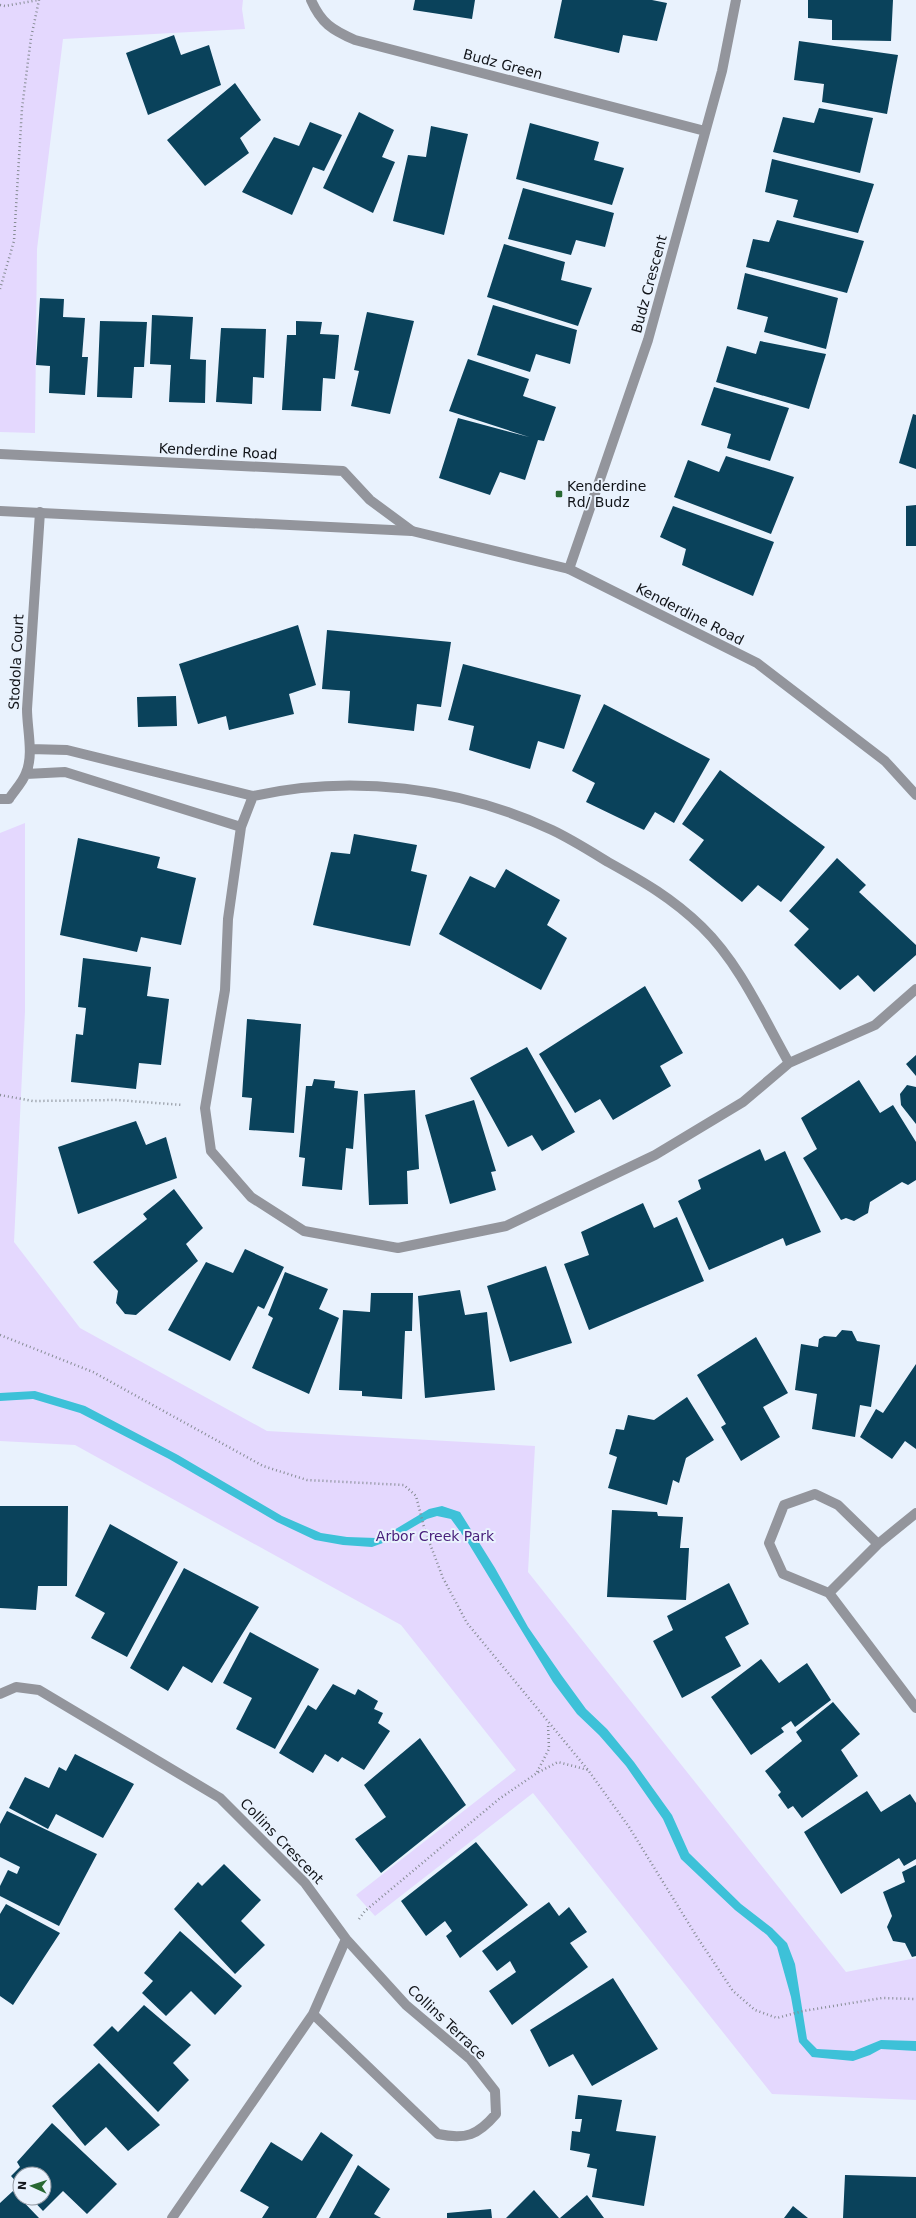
<svg xmlns="http://www.w3.org/2000/svg" width="916" height="2218" font-family="'DejaVu Sans',sans-serif">
<rect width="100%" height="100%" fill="#e9f2fd"/>
<path fill="#e4d8fe" d="M0,0H243L242,9L245,29L63,39L37,249L35,433L0,432Z
M25,823V1011L14,1242L80,1328L267,1431L535,1446L528,1572L846,1972L916,1958V2100L772,2094L533,1793L375,1916L356,1895L516,1770L401,1625L75,1445L0,1441V833Z"/>
<path fill="#3dc1d8" d="M35,1391L85,1406L178,1455L282,1516L321,1533L347,1537L376,1538L389,1533L429,1509L442,1506L460,1512L495,1568L528,1627L562,1676L586,1709L607,1729L634,1762L672,1815L689,1853L741,1904L772,1928L787,1943L795,1964L807,2039L817,2049L854,2051L881,2040L916,2041V2051L881,2049L870,2055L853,2061L812,2057L799,2042L791,1997L777,1947L767,1935L735,1910L681,1859L663,1819L626,1766L599,1735L577,1714L553,1682L467,1541L451,1519L437,1516L427,1519L391,1540L372,1547L343,1545L315,1540L277,1522L169,1459L80,1413L33,1399L0,1401V1393Z"/>
<path fill="#0a425b" d="M415,0H475L472,19L413,10Z
M562,0H652L667,3L657,41L623,35L619,53L554,38Z
M808,0H893L891,41L832,40V20L808,18Z
M174,35L181,55L209,45L221,85L148,115L126,53Z
M799,41L898,55L887,114L822,102L824,84L794,80Z
M235,83L261,120L240,138L249,153L205,186L167,140Z
M819,108L873,118L860,173L773,152L783,117L814,123Z
M359,112L394,130L382,157L395,162L373,213L323,188Z
M310,122L342,135L324,171L313,167L292,215L242,192L274,137L299,146Z
M530,123L599,142L594,160L624,168L612,205L516,179Z
M431,126L468,134L444,235L393,221L408,155L426,157Z
M772,159L874,184L858,233L793,217L798,200L765,192Z
M523,188L614,213L605,247L576,240L571,255L508,239Z
M777,220L864,241L847,293L746,267L753,239L769,242Z
M504,244L565,262L561,280L592,288L578,326L487,297Z
M745,273L838,298L826,349L764,332L768,317L737,309Z
M40,298L64,299L63,317L85,318L82,357H88L85,395L49,393L50,366L36,365Z
M493,305L577,330L570,364L536,354L530,372L477,355Z
M367,312L414,321L390,414L351,406L359,371L354,370Z
M152,315L193,317L190,359L206,360L205,403L169,402L171,365L150,364Z
M100,321L147,322L144,367H134L132,398L97,397Z
M296,321L322,322L320,334L339,335L335,379L323,378L321,411L282,410L287,335H296Z
M221,328L266,329L264,378L253,377L252,404L216,402Z
M760,341L826,354L809,409L716,382L727,346L756,354Z
M468,359L529,379L523,396L556,407L544,441L538,440L525,480L500,472L490,495L439,478L458,418L529,437L449,411Z
M714,387L789,408L770,461L727,448L731,434L701,425Z
M913,414L916,415V469L899,463Z
M726,456L794,477L771,534L674,497L688,460L719,472Z
M916,505V546H906V506Z
M673,506L774,542L753,596L682,565L686,549L660,537Z
M298,625L316,685L289,694L294,714L229,730L226,716L198,724L179,664Z
M327,630L451,642L441,707L417,704L414,731L348,723L350,691L322,689Z
M463,664L581,695L564,749L538,741L530,769L469,750L474,726L448,720Z
M176,696L177,726L138,727L137,697Z
M604,704L710,759L674,823L655,812L644,830L586,802L595,783L572,771Z
M720,770L825,847L781,902L758,885L742,902L689,860L704,840L682,824Z
M354,834L417,845L411,871L427,875L410,946L313,925L331,852L350,854Z
M78,838L160,857L157,868L196,878L181,945L141,937L137,952L60,935Z
M837,858L866,885L859,892L916,945V955L874,992L858,975L840,990L794,945L809,929L789,911Z
M506,869L560,900L547,925L567,938L541,990L439,934L470,876L495,888Z
M83,958L151,967L147,996L169,999L161,1065L139,1063L136,1089L71,1082L76,1034L83,1035L86,1008L78,1007Z
M645,986L683,1053L660,1066L671,1086L613,1120L600,1099L575,1113L539,1054Z
M247,1019L301,1024L294,1133L249,1130L252,1098L242,1097Z
M527,1047L575,1132L542,1151L532,1135L508,1147L470,1078Z
M916,1055V1076L906,1064Z
M314,1079L335,1081L334,1088L358,1091L353,1149L346,1148L342,1190L302,1186L305,1158L299,1157L306,1086H312Z
M859,1080L880,1113L893,1105L916,1142V1180L908,1185L902,1182L870,1202L868,1213L854,1221L846,1218L841,1220L803,1158L817,1149L801,1118Z
M907,1085L916,1087V1124L901,1105L900,1094Z
M415,1090L419,1169L407,1171L408,1204L369,1205L364,1094Z
M474,1100L496,1171L491,1172L496,1190L450,1204L425,1115Z
M136,1121L146,1145L166,1137L177,1178L78,1214L58,1147Z
M760,1149L765,1161L785,1151L821,1232L786,1246L783,1238L709,1270L678,1201L701,1189L698,1180Z
M174,1189L203,1228L186,1244L198,1261L136,1315L125,1314L116,1303L118,1291L93,1262L147,1219L143,1214Z
M643,1203L654,1228L677,1217L704,1281L589,1330L564,1264L589,1255L581,1232Z
M245,1249L284,1267L264,1309L258,1306L230,1361L168,1330L206,1262L233,1273Z
M546,1266L572,1343L510,1362L487,1286Z
M285,1272L328,1289L319,1309L339,1318L309,1394L252,1368L273,1318L268,1315Z
M460,1290L465,1315L487,1312L495,1390L425,1398L418,1296Z
M371,1293H413L412,1331H405L402,1399L362,1396V1391L339,1390L343,1310L370,1312Z
M842,1330L852,1331L857,1341L880,1345L871,1407L860,1405L855,1437L812,1429L817,1394L795,1390L801,1344L818,1347L819,1339L824,1336L836,1337Z
M756,1337L788,1393L763,1407L780,1437L741,1461L721,1427L726,1424L697,1375Z
M916,1364V1449L905,1441L892,1459L860,1437L876,1409L883,1413Z
M687,1397L714,1440L686,1458L679,1483L673,1480L667,1505L608,1488L617,1457L609,1454L616,1429L624,1430L628,1415L654,1420Z
M0,1506H68L67,1586H38L36,1610L0,1608Z
M612,1510L657,1512L658,1516L683,1517L680,1548H689L686,1600L607,1597Z
M110,1524L178,1562L127,1657L91,1638L105,1613L75,1596Z
M184,1568L259,1607L212,1683L183,1666L168,1691L130,1668Z
M729,1583L749,1624L725,1637L741,1666L682,1698L653,1641L673,1630L667,1616Z
M250,1632L319,1669L275,1749L236,1729L252,1698L223,1683Z
M761,1659L779,1683L807,1663L831,1700L795,1727L791,1721L781,1728L784,1732L751,1755L711,1697Z
M333,1684L355,1695L358,1689L378,1701L374,1709L383,1713L378,1723L390,1731L364,1770L342,1757L338,1762L325,1754L313,1773L279,1753L308,1705L316,1710Z
M833,1702L860,1734L841,1750L858,1776L802,1818L793,1806L788,1809L778,1795L781,1792L765,1771L802,1741L796,1732Z
M420,1738L466,1805L381,1873L355,1839L386,1817L364,1785Z
M75,1754L134,1784L103,1838L56,1814L48,1829L9,1808L25,1777L49,1788L59,1767L66,1771Z
M867,1791L881,1812L910,1794L916,1803V1859L904,1866L899,1858L841,1894L804,1832Z
M7,1811L97,1854L59,1926L0,1896V1886L8,1870L17,1874L20,1867L0,1857V1824Z
M476,1842L528,1905L460,1958L446,1936L452,1931L445,1921L426,1936L401,1901Z
M224,1864L261,1900L241,1921L265,1945L235,1974L174,1909L198,1882L202,1886Z
M916,1865V1956L912,1957L905,1943L893,1941L887,1927L892,1916L883,1892L905,1882L902,1872Z
M549,1902L559,1916L569,1907L587,1932L570,1943L588,1967L512,2025L489,1991L516,1972L510,1961L497,1971L482,1951Z
M6,1904L60,1933L13,2005L0,1996V1914Z
M180,1931L242,1986L215,2015L191,1991L166,2016L142,1993L153,1981L144,1973Z
M613,1978L658,2049L592,2086L573,2054L549,2067L530,2030Z
M144,2005L191,2045L173,2063L189,2080L158,2112L93,2045L112,2026L118,2032Z
M99,2063L160,2125L128,2151L106,2127L85,2146L52,2106Z
M578,2095L622,2100L616,2131L656,2136L644,2206L592,2197L597,2169L587,2167L590,2154L570,2150L572,2131L580,2132L582,2119H575Z
M52,2123L117,2184L87,2214L63,2191L43,2211L31,2198H44V2174H20V2186L11,2176L20,2167L17,2162Z
M321,2132L353,2155L316,2218H262L269,2207L240,2191L271,2142L302,2161Z
M358,2165L390,2189L374,2214L381,2218H329Z
M845,2175L916,2177V2218H843Z
M534,2190L559,2218H506Z
M13,2191L39,2218H0V2203Z
M587,2195L604,2218H560Z
M793,2206L808,2218H784Z
M491,2209L492,2218H447V2213Z"/>
<g fill="none" stroke-linecap="round" stroke-linejoin="round">
<path stroke="#868c94" stroke-width="2.5" stroke-dasharray="1 3" stroke-linecap="butt" d="M0,5L5,6L38,0
M0,289L14,241L22,108L31,38L39,0
M0,1095L33,1101L117,1100L183,1105
M0,1335L93,1372L263,1466L307,1480L404,1485L416,1496L425,1531L443,1578L467,1623L588,1770L629,1827L697,1937L733,1991L755,2010L777,2018L803,2011L882,1998L916,1999
M537,1772L549,1749L548,1724
M359,1919L365,1911L499,1799L537,1773L558,1762L588,1770"/>
<path stroke="#93959c" stroke-width="10" d="M311,0C321,23 332,30 355,40L705,131
M0,454L343,471L370,500L412,531
M569,569L648,340L722,71L736,0
M30,749L67,750L253,796C351,774 460,787 552,830C571,839 590,851 608,862C644,882 672,898 702,927C740,964 763,1017 789,1063
M26,774L65,772L241,827
M253,796L241,827L228,919L225,990L205,1108L211,1151L251,1197L304,1231L398,1248L506,1226L655,1155L743,1102L789,1063L875,1025L916,989
M0,799H9C14,791 23,782 26,773C34,755 27,729 27,709L40,512
M878,1544L838,1505L815,1494L784,1505L769,1543L783,1574L829,1593L916,1708
M829,1593L878,1544L916,1513
M0,1694L16,1687L39,1690L220,1798L305,1883L346,1939L406,2005L470,2059L495,2091L496,2114C478,2135 466,2140 438,2134L313,2014
M172,2218L313,2014L346,1939"/>
<path stroke="#93959c" stroke-width="10" d="M0,511L412,531L569,569L757,663L885,761L916,795"/>
</g>
<rect fill="#286832" stroke="#e9f2fd" stroke-width="1.5" x="555" y="490" width="8" height="8" rx="2"/>
<g text-anchor="middle" stroke-width="4" stroke-linejoin="round" paint-order="stroke">
<g font-size="14" fill="#111419" stroke="#e9f2fd">
<text transform="translate(503 64) rotate(15)" y="5">Budz Green</text>
<text transform="translate(649 284) rotate(-75)" y="5">Budz Crescent</text>
<text transform="translate(218 451) rotate(3)" y="5">Kenderdine Road</text>
<text transform="translate(690 614) rotate(27)" y="5">Kenderdine Road</text>
<text transform="translate(16 662) rotate(-87)" y="5">Stodola Court</text>
<text transform="translate(282 1841) rotate(46)" y="5">Collins Crescent</text>
<text transform="translate(447 2022) rotate(43)" y="5">Collins Terrace</text>
</g>
<g font-size="14" fill="#111419" stroke="#e9f2fd" text-anchor="start">
<text x="567" y="491">Kenderdine<tspan x="567" dy="16">Rd/ Budz</tspan></text>
</g>
<g font-size="14" fill="#49217c" stroke="#e9f2fd">
<text x="435" y="1541">Arbor Creek Park</text>
</g>
</g>
<g transform="translate(32 2186) rotate(273)"><circle r="19" fill="#e9f2fd" stroke="#9399a2"/>
<path d="M0-3L7 15L0 10L-7 15Z" fill="#286832"/>
<text y="-6" font-size="11" font-weight="bold" text-anchor="middle" fill="#111419">N</text>
</g>
</svg>
